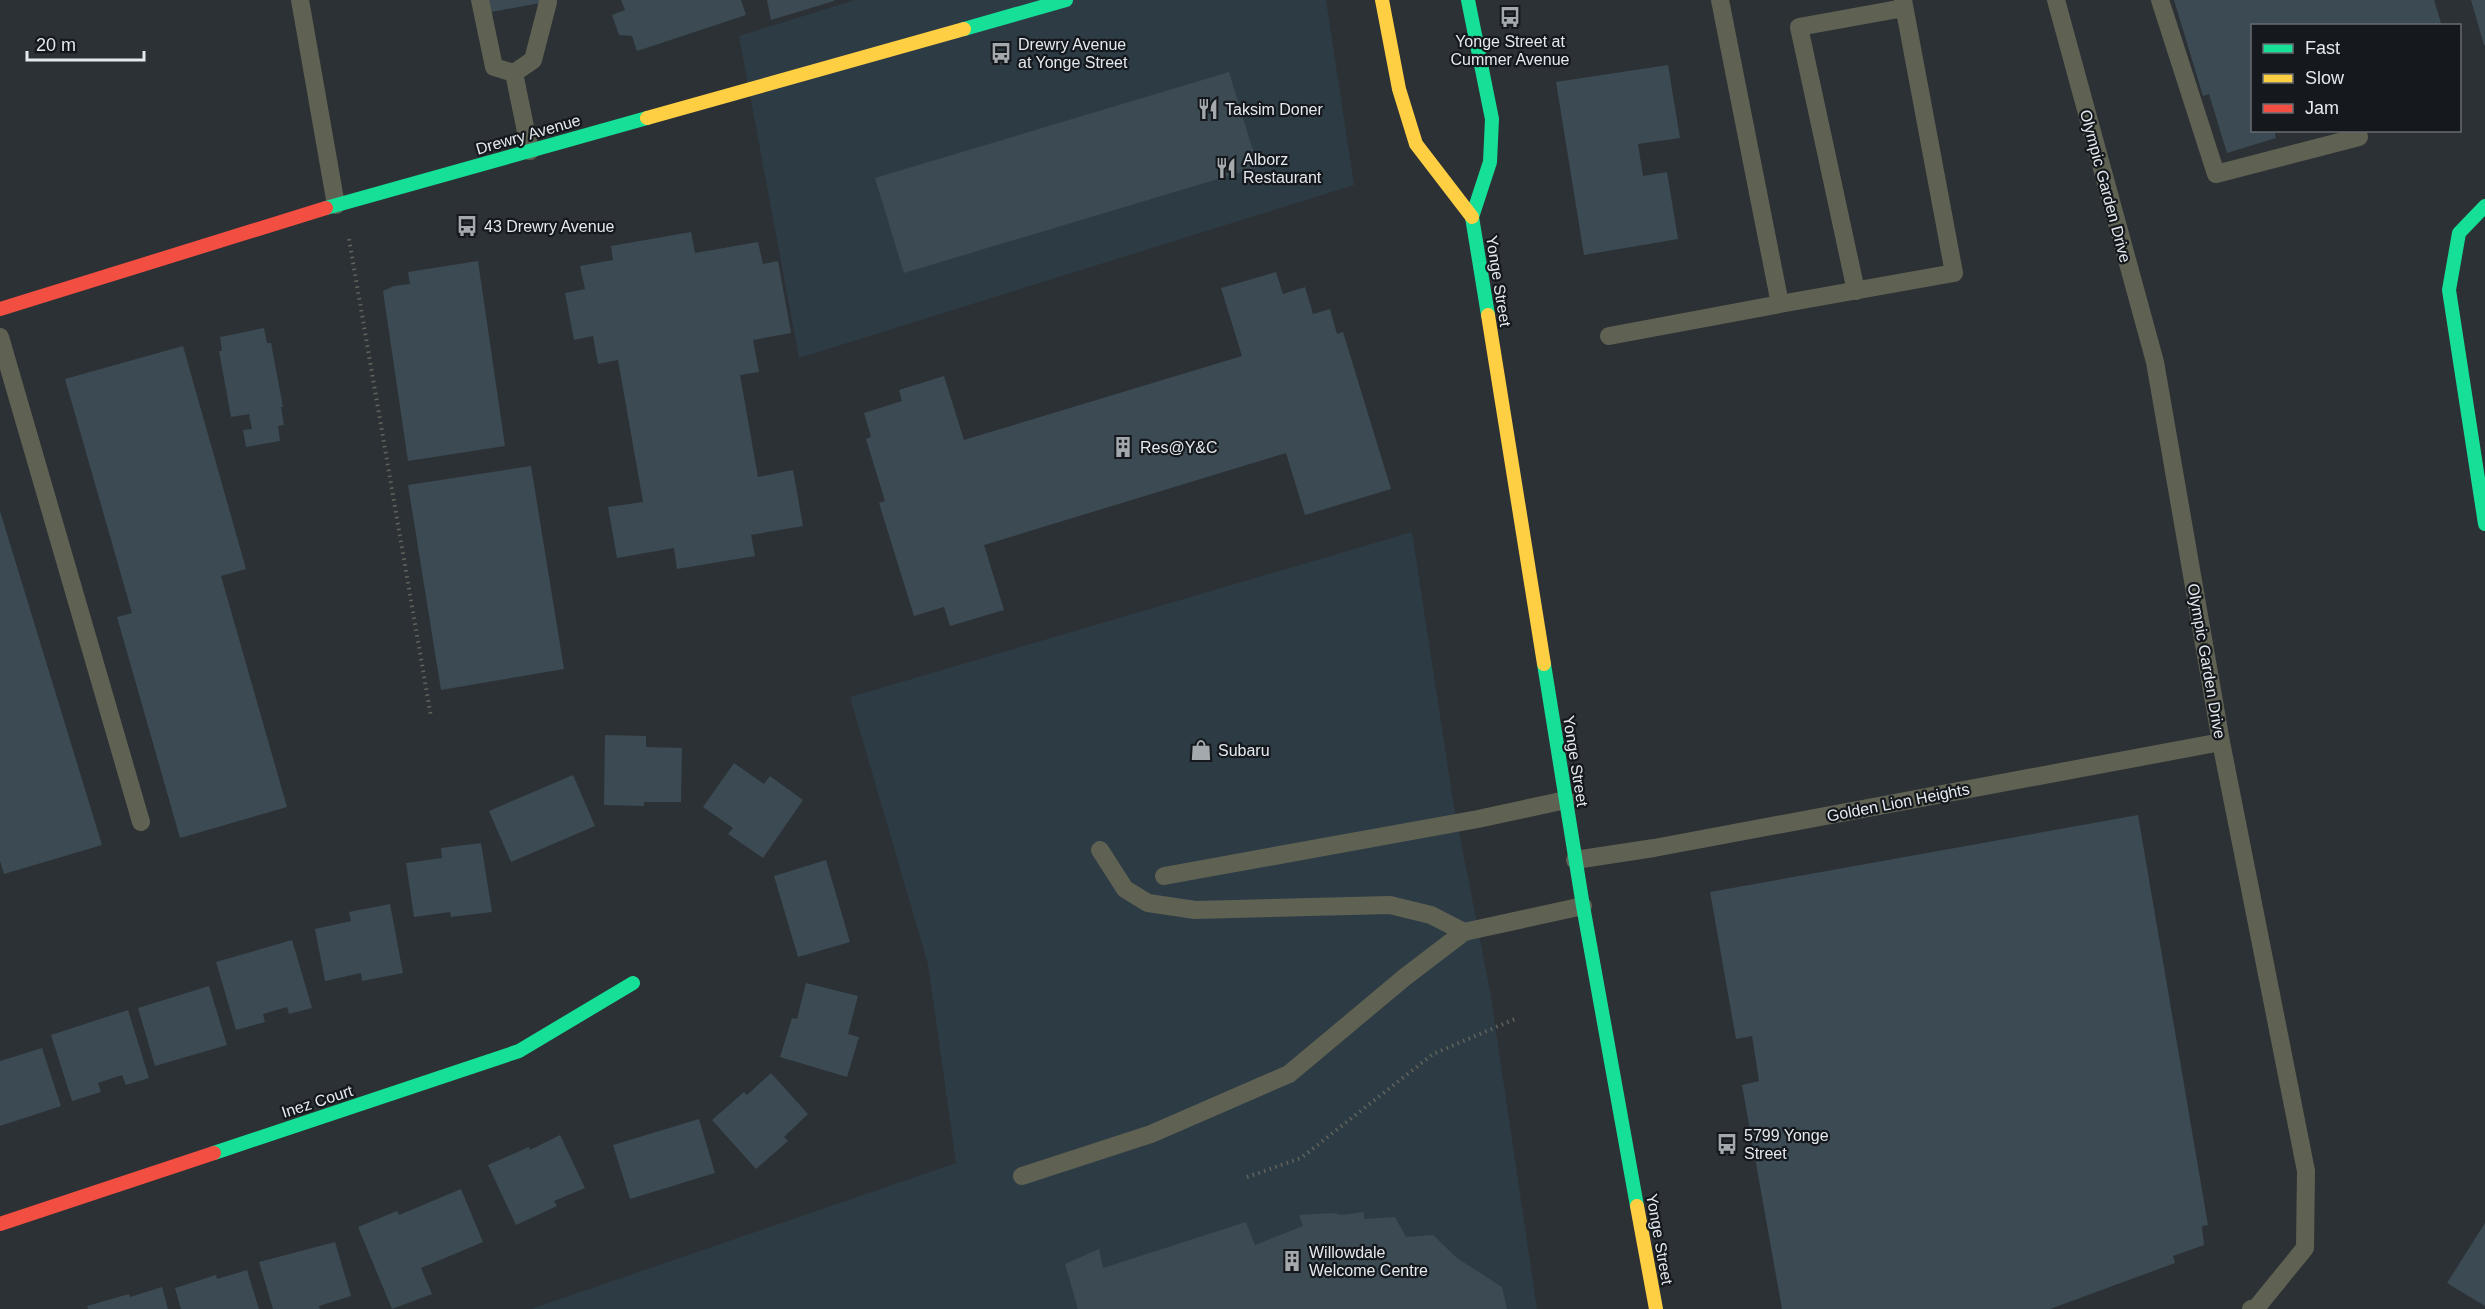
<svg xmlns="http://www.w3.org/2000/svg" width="2485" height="1309" font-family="Helvetica,sans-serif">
<rect width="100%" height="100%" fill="#2c3135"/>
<path fill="#2d3b45" d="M855,0H1326L1354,185L799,358L739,36Z
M1412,532L1453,801L1490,991L1537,1309H531L956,1163L928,964L850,697Z"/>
<path fill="#3b4a53" d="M489,0H551V1L491,12Z
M621,0H741L746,15L637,51L632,36L619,35L612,15L625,10Z
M767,0H834V1L771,20Z
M2174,0H2434L2442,26H2252V130H2274L2276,138L2227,153L2209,94L2203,96Z
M2471,0H2485V45H2484Z
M1668,65L1680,138L1638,144L1643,176L1667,172L1678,239L1584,255L1556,82Z
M1229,72L1258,167L904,273L875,178Z
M691,232L695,253L758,242L763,264L778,261L791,333L753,340L759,372L740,375L758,477L793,470L803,526L751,535L755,556L677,569L674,548L617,558L608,507L643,502L618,360L598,364L593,336L574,340L565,293L585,289L580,266L613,260L611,246Z
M478,261L505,446L408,461L383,291L394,286L410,284L408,272Z
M1276,272L1283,294L1305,287L1313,314L1330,309L1337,334L1343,332L1391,489L1305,515L1286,453L984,545L1004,610L950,626L944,607L914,616L879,503L885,501L866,439L871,437L864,413L902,401L899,390L944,376L964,440L1242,356L1221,288Z
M264,328L267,343H271L283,407H281L284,425L278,426L280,441L246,447L243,430L252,429L249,414L231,417L219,351H222L220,337Z
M183,346L246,569L221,576L287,807L180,838L117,617L132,613L65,379Z
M531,466L564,669L441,690L408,485Z
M0,511L102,845L4,874L0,861Z
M605,735L646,736V747L682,748L681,802H644V806L604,805Z
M734,763L764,784L770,776L803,800L763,858L728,834L733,828L703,807Z
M573,775L595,826L511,862L489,811Z
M2138,815L2208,1225L2202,1226L2204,1245L2173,1256L2175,1263L2050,1309H1782L1742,1085L1759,1081L1752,1036L1736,1039L1710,892Z
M481,843L492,912L451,917L450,912L414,917L406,863L442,858L441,848Z
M826,860L850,942L798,957L774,876Z
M390,904L403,973L362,981L361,973L325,981L315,929L351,921L349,912Z
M292,940L312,1008L289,1014L287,1007L263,1014L265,1022L236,1030L216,962Z
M806,983L858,996L848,1034L859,1037L847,1077L780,1057L792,1018L797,1019Z
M209,986L227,1045L155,1066L138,1008Z
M128,1010L149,1078L126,1085L122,1075L98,1083L101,1092L72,1101L51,1035Z
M42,1048L61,1106L0,1126V1061Z
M771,1073L808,1114L784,1137L788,1141L756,1169L712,1120L744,1092L747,1095Z
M699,1119L715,1173L630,1199L613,1145Z
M560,1135L585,1188L554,1201L557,1206L516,1225L488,1165L529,1147L530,1150Z
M461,1189L483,1242L421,1268L432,1294L392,1309L358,1227L397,1211L399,1215Z
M1364,1212V1219L1395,1217L1406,1237L1433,1235L1457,1258L1502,1287L1507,1309H1078L1065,1264L1099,1249L1103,1268L1246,1222L1255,1245L1303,1226L1299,1215L1333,1213L1341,1215Z
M2485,1223V1306L2447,1283Z
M335,1242L351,1296L319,1306L320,1309H273L259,1262Z
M247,1270L259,1309H181L175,1288L216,1275L217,1279Z
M162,1287L168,1309H88L87,1306L129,1294L130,1297Z"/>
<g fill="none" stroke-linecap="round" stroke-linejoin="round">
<path stroke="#61645c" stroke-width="4" stroke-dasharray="1.5 4.5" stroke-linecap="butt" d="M349,239L431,717
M1247,1177L1301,1158L1433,1054L1515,1019"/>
<path stroke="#5f6253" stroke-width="18" d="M300,0L336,205
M480,0L494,67L514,73
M2056,0L2155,362L2221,742L2306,1171L2305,1248L2257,1307L2251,1309
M2160,0L2216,174L2359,137
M530,151L514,73L533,60L548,2
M1856,291L1799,27L1904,8
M1780,304L1954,273L1903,0
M1609,336L1780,304L1720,0
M0,337L141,822
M1100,850L1125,889L1148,903L1195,910L1390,905L1431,915L1464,932L1583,906
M1575,860L1654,848L2221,742
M1164,876L1478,819L1566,800
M1022,1176L1151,1134L1289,1074L1405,977L1464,932"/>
<path stroke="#16e098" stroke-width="14" d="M1468,0L1492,119L1490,162L1472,217L1488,315
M964,29L1066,0
M2485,206L2459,233L2449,290L2485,524
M326,208L647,118
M1544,664L1583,906L1637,1206
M214,1153L519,1051L633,983"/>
<path stroke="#ffcf43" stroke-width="14" d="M1382,0L1399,89L1416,144L1472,217
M647,118L964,29
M1488,315L1544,664
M1637,1206L1656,1309"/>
<path stroke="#f24e42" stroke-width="14" d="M0,309L326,208
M0,1224L214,1153"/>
</g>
<defs>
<symbol id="bus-bare" viewBox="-9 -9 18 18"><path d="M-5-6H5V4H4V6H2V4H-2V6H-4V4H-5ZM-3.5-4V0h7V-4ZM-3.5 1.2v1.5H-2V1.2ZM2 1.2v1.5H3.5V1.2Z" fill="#a3a9ad" stroke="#15191d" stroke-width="2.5" paint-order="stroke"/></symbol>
<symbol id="restaurant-bare" viewBox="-9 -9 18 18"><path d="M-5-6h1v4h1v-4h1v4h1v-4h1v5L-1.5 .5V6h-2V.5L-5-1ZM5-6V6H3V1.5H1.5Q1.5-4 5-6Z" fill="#a3a9ad" stroke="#15191d" stroke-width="2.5" paint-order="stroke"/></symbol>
<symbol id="building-bare" viewBox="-9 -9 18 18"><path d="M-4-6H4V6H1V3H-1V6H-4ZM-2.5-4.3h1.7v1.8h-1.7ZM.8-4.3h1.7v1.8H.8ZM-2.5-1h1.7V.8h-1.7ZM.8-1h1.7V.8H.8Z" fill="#a3a9ad" stroke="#15191d" stroke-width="2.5" paint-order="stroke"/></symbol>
<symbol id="shop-bare" viewBox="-9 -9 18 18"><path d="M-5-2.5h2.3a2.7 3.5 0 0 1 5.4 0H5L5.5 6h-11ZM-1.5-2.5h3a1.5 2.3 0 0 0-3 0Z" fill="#a3a9ad" stroke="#15191d" stroke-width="2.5" paint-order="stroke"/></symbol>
</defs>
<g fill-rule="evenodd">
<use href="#bus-bare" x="1495" y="2" width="30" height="30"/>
<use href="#bus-bare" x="986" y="38" width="30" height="30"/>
<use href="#restaurant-bare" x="1193" y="94" width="30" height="30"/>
<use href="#restaurant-bare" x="1211" y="153" width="30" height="30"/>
<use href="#bus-bare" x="452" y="211" width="30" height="30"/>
<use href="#building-bare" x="1108" y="432" width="30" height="30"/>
<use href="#shop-bare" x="1186" y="735" width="30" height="30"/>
<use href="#bus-bare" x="1712" y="1129" width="30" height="30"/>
<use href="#building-bare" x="1277" y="1246" width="30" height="30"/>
</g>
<g text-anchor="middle" stroke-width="4.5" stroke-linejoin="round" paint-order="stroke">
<g font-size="16" fill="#e3e9ee" stroke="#15191d" text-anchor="start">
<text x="1510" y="47" text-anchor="middle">Yonge Street at<tspan x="1510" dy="18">Cummer Avenue</tspan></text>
<text x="1018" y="50">Drewry Avenue<tspan x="1018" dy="18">at Yonge Street</tspan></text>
<text x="1225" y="115">Taksim Doner</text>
<text x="1243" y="165">Alborz<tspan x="1243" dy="18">Restaurant</tspan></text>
<text x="484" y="232">43 Drewry Avenue</text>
<text x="1140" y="453">Res@Y&amp;C</text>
<text x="1218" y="756">Subaru</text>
<text x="1744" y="1141">5799 Yonge<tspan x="1744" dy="18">Street</tspan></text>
<text x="1309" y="1258">Willowdale<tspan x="1309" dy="18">Welcome Centre</tspan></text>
</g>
<g font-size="16" fill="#e3e9ee" stroke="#15191d">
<text transform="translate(528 134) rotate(-16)" y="6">Drewry Avenue</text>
<text transform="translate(2106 186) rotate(75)" y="6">Olympic Garden Drive</text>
<text transform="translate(1499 281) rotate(81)" y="6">Yonge Street</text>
<text transform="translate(2207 661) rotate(80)" y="6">Olympic Garden Drive</text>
<text transform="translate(1576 761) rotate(81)" y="6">Yonge Street</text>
<text transform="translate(1898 802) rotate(-11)" y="6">Golden Lion Heights</text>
<text transform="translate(317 1101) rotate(-18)" y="6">Inez Court</text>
<text transform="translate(1660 1239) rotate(80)" y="6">Yonge Street</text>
</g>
</g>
<rect x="2251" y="24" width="210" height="108" fill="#15191d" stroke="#676c71" stroke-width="1.5"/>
<rect x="2263" y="44" width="30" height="9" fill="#16e098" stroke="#676c71" stroke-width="1.5"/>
<text x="2305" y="54" font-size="18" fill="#e3e9ee">Fast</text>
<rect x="2263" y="74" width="30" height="9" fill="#ffcf43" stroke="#676c71" stroke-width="1.5"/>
<text x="2305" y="84" font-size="18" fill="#e3e9ee">Slow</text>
<rect x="2263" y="104" width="30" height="9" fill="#f24e42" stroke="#676c71" stroke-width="1.5"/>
<text x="2305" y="114" font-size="18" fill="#e3e9ee">Jam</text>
<path d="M27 51v9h117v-9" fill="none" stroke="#e3e9ee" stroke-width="3"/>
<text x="36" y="51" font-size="18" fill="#e3e9ee" stroke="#15191d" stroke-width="4.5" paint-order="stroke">20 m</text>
</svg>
